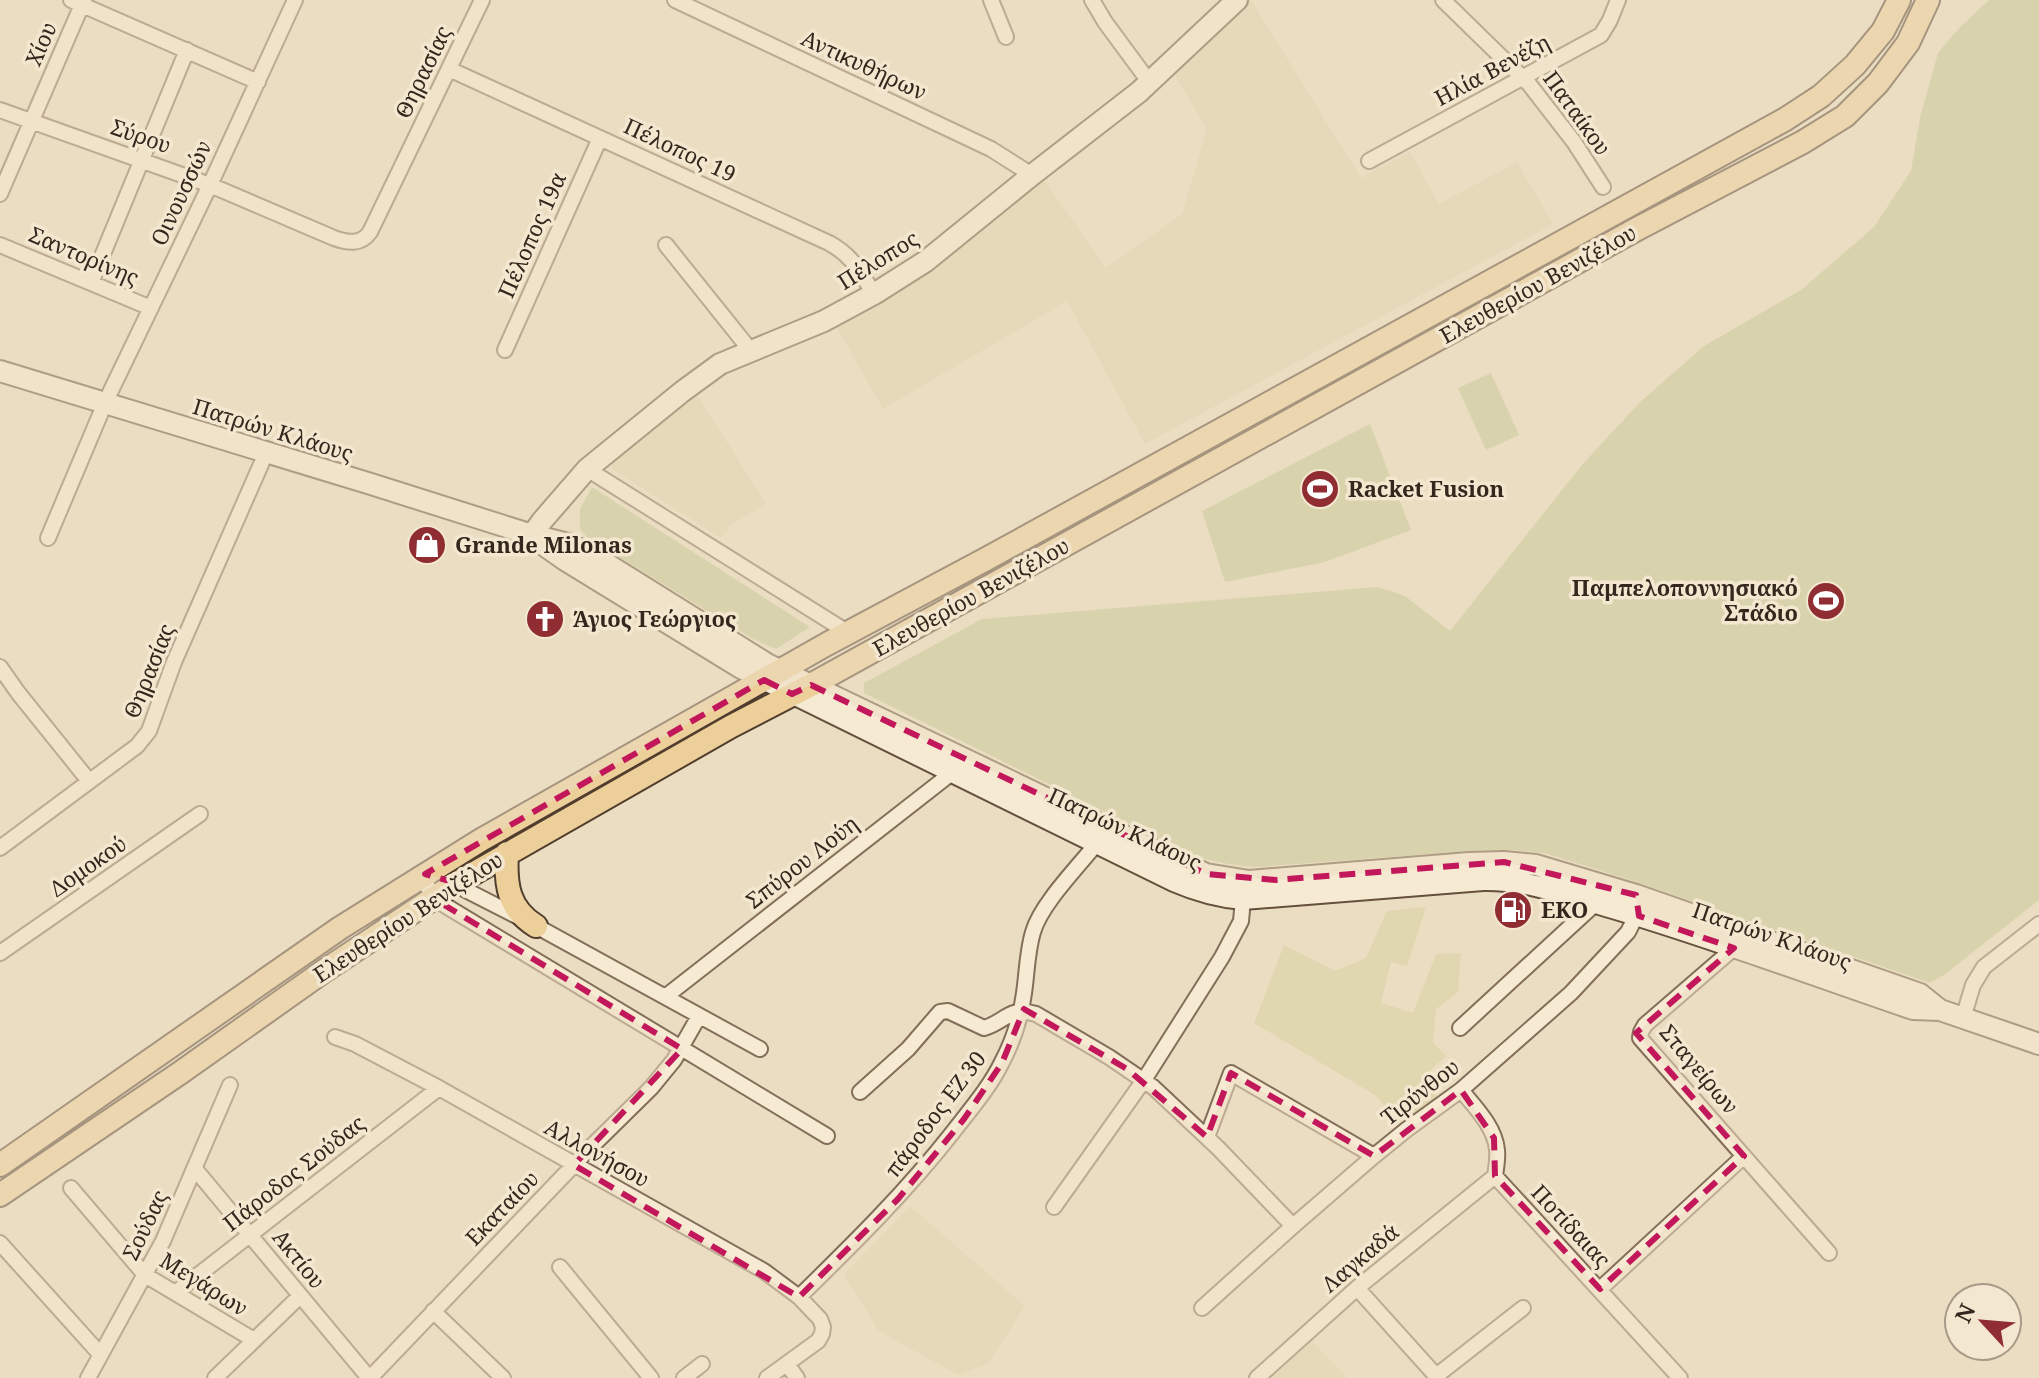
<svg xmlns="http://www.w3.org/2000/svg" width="2039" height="1378" font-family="'Noto Serif',serif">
<rect width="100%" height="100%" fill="#ebddc1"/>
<path fill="#e0d6af" d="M1247,0H1251L1361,178L1410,152L1439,204L1517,162L1553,224L1145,444L1067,301L883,409L836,326L897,293L916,279L1042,177L1106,268L1182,214L1207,129L1172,71Z
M696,393L766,504L732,524L721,538L612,469L611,459Z
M1426,907L1407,966L1391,962L1381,1003L1413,1013L1436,954L1461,953L1458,992L1436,1009L1433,1043L1446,1056L1421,1079L1440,1100L1416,1117L1402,1103L1390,1112L1375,1095L1254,1023L1284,945L1335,971L1366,958L1387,911Z
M910,1206L1025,1306L988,1364L958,1375L879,1331L844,1275Z
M1312,1341L1347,1378H1271Z"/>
<path fill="#c4c896" d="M1989,0H2039V900L1944,975L1930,983L1621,877L1544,853L1513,850L1470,851L1258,867C1234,866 1214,862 1192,855L864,693V683L982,619L1378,587L1405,596L1450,631L1581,466L1639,403L1704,346L1801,290L1874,227L1911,171L1920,118L1938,53L1959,28Z
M1491,373L1519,435L1486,450L1458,388Z
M1370,424L1411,530L1325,562L1225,582L1202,511Z
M592,487L810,627L776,649L753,639L588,538L580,529V509Z"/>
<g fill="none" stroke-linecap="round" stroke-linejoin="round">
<defs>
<path id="street" d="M71,0L258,82
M675,0L991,149L1032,175
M991,0L1006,37
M1092,0L1105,22L1150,83
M1443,0L1529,84L1574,142L1603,187
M449,69L829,243C853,256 860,272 874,294
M0,110L210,185L334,238C348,243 361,245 370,232L482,0
M1369,161L1601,35L1610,20L1618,0
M0,194L84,0
M0,245L151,308
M666,245L751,351
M91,283L187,50
M505,350L600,138
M587,469L847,632
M48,538L105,403L210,185L295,0
M0,667L19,694L89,781
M0,848L137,746L149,731L174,662L266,453
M431,876L425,874L428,888L441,903L827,1136
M450,882L536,926L760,1049
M1734,948L1645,1025L1641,1032L1640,1038L1829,1253
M0,953L200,814
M665,997L953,772L956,767
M1963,1018L1973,985L1984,967L2039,924
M1460,1028L1596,903
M335,1037L355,1044L439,1088L764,1271L799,1297L820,1319L823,1327L822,1334L818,1341L767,1378
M1461,1090C1475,1107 1495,1127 1497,1150C1498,1159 1496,1168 1495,1176L1680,1378
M860,1092L908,1049L940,1012L948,1011L984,1028C1006,1022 1008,1006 1036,1014L1109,1057L1153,1087L1218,1148L1293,1226
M1207,1137L1231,1073L1374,1156
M195,1169L369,1378
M71,1188L145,1275L254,1340
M1054,1207L1144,1080L1222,957L1241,921L1243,899
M0,1243L100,1354
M560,1267L651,1378
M1357,1288L1438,1378
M1600,1289L1744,1156
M175,1293L439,1088
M799,1297C853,1244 906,1192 953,1132C970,1110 990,1087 1002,1062C1013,1041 1021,1016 1024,993C1027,973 1027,952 1033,932C1041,904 1078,867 1097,843
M1202,1308L1293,1226L1374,1156L1406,1130L1461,1090L1571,993L1628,932L1639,910
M433,1311L503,1378
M787,1364L797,1378
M1436,1376L1523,1308
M88,1378L163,1241L230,1085
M215,1378L300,1296
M370,1378L590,1148L651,1088L674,1060L699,1016
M684,1378L702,1364
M1257,1378L1357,1288L1495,1176"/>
<path id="secondary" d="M0,371L371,484L532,535L572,545L602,561L767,664L1160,853L1206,874L1249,881L1469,863L1504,862L1536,865L1636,895L1920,994L1940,1010
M532,535L542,521L587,469L683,391L720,364L824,321L874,294L926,261L1032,175L1139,92L1237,0
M538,541L565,560L741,668L1174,881C1197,891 1218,897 1243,899L1483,880C1528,879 1570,896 1613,908C1714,938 1813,975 1913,1009L1940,1010L2039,1044"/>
<path id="primary" d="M507,853C505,884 508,909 536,926
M0,1165L340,928L481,840L827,644L988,558L1784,120L1821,96L1855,65L1883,31L1899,0
M0,1195L180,1073L324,971L455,884L730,727L811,685L1637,229L1803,142L1845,116L1878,83L1908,43L1928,0"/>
</defs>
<use href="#street" stroke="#836e5a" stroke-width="18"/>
<use href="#secondary" stroke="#654f3d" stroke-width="24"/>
<use href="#primary" stroke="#513d2e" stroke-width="26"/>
<use href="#street" stroke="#f6ead3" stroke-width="14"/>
<use href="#secondary" stroke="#f6ead3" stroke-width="20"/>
<use href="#primary" stroke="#edcf9a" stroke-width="22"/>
</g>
<path d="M0 0H2039V1378H0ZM764,680L792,694L811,685L1206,874L1276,880L1504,862L1636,895L1639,916L1734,948L1636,1033L1744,1156L1600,1289L1495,1176L1494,1138L1461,1090L1374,1156L1231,1073L1207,1137L1127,1069L1024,1009L1002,1063L964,1119L898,1199L799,1297L574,1165L682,1049L441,903L435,897L456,883L425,874Z" fill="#ebddc1" fill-opacity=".55" fill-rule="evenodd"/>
<path fill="none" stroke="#c2185b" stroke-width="6" stroke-dasharray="16 10" stroke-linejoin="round" d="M764,680L792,694L811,685L1206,874L1276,880L1504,862L1636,895L1639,916L1734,948L1636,1033L1744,1156L1600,1289L1495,1176L1494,1138L1461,1090L1374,1156L1231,1073L1207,1137L1127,1069L1024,1009L1002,1063L964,1119L898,1199L799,1297L574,1165L682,1049L441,903L435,897L456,883L425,874Z"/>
<defs>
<symbol id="stadium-disc" viewBox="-11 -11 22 22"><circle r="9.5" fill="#8f2d32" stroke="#f3e7d0"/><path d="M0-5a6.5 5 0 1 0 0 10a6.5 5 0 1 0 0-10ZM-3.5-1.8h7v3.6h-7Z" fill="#fff"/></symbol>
<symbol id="shop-disc" viewBox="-11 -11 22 22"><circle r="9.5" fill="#8f2d32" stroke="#f3e7d0"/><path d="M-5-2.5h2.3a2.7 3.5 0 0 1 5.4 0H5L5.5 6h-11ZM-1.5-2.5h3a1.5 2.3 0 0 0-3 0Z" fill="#fff"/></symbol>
<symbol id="church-disc" viewBox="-11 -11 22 22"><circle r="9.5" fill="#8f2d32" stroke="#f3e7d0"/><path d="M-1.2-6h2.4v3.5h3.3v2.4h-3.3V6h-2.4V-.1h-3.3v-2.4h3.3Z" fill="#fff"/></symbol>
<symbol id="fuel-disc" viewBox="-11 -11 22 22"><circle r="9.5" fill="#8f2d32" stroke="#f3e7d0"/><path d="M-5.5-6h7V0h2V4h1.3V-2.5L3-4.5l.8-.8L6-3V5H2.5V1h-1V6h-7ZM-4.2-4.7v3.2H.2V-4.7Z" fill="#fff"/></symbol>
</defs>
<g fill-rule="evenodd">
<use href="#stadium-disc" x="1298" y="467" width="44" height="44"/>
<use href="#shop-disc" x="405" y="523" width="44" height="44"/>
<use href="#stadium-disc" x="1804" y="579" width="44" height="44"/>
<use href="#church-disc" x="523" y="597" width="44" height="44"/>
<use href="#fuel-disc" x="1491" y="888" width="44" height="44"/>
</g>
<g text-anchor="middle" stroke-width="7" stroke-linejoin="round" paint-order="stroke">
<g font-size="22" fill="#34271d" stroke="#f3e7d0">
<text transform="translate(41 44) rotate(-66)" y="8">Χίου</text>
<text transform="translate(864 65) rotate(25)" y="8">Αντικυθήρων</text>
<text transform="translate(1492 70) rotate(-28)" y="8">Ηλία Βενέζη</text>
<text transform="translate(423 72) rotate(-64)" y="8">Θηρασίας</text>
<text transform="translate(1577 113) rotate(54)" y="8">Παταίκου</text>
<text transform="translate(141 136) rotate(19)" y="8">Σύρου</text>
<text transform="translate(680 150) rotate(25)" y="8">Πέλοπος 19</text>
<text transform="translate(181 193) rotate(-65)" y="8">Οινουσσών</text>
<text transform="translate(532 235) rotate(-66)" y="8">Πέλοπος 19α</text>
<text transform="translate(84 256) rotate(23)" y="8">Σαντορίνης</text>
<text transform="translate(878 260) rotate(-32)" y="8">Πέλοπος</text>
<text transform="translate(1538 284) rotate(-29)" y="8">Ελευθερίου Βενιζέλου</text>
<text transform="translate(273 430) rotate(17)" y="8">Πατρών Κλάους</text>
<text transform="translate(971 597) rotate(-29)" y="8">Ελευθερίου Βενιζέλου</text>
<text transform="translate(149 671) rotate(-68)" y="8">Θηρασίας</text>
<text transform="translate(1125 829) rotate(25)" y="8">Πατρών Κλάους</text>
<text transform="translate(802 862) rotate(-38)" y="8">Σπύρου Λούη</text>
<text transform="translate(88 866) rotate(-35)" y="8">Δομοκού</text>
<text transform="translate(408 917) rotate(-33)" y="8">Ελευθερίου Βενιζέλου</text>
<text transform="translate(1772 936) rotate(19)" y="8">Πατρών Κλάους</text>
<text transform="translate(1699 1069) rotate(50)" y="8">Σταγείρων</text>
<text transform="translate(1420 1092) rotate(-38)" y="8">Τιρύνθου</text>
<text transform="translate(935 1114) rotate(-53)" y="8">πάροδος ΕΖ 30</text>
<text transform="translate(597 1153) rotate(29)" y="8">Αλλονήσου</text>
<text transform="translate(294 1173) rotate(-38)" y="8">Πάροδος Σούδας</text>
<text transform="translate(502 1208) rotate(-46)" y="8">Εκαταίου</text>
<text transform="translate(145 1225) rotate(-64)" y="8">Σούδας</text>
<text transform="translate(1571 1226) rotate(47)" y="8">Ποτίδαιας</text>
<text transform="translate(1360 1258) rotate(-40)" y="8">Λαγκαδά</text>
<text transform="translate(299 1259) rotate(51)" y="8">Ακτίου</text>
<text transform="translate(204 1284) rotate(32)" y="8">Μεγάρων</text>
</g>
<g font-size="22" font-weight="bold" fill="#34271d" stroke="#f3e7d0" text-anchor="start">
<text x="1348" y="497">Racket Fusion</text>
<text x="455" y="553">Grande Milonas</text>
<text x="1798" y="596" text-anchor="end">Παμπελοποννησιακό<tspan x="1798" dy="25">Στάδιο</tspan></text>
<text x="573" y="627">Άγιος Γεώργιος</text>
<text x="1541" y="918">EKO</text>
</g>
</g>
<g transform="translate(1983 1322) rotate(296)"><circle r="38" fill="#f3e7d0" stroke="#a79a88" stroke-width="2"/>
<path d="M0-6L14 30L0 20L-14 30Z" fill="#8f2d32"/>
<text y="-12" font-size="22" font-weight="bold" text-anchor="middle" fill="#34271d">N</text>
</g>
</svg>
